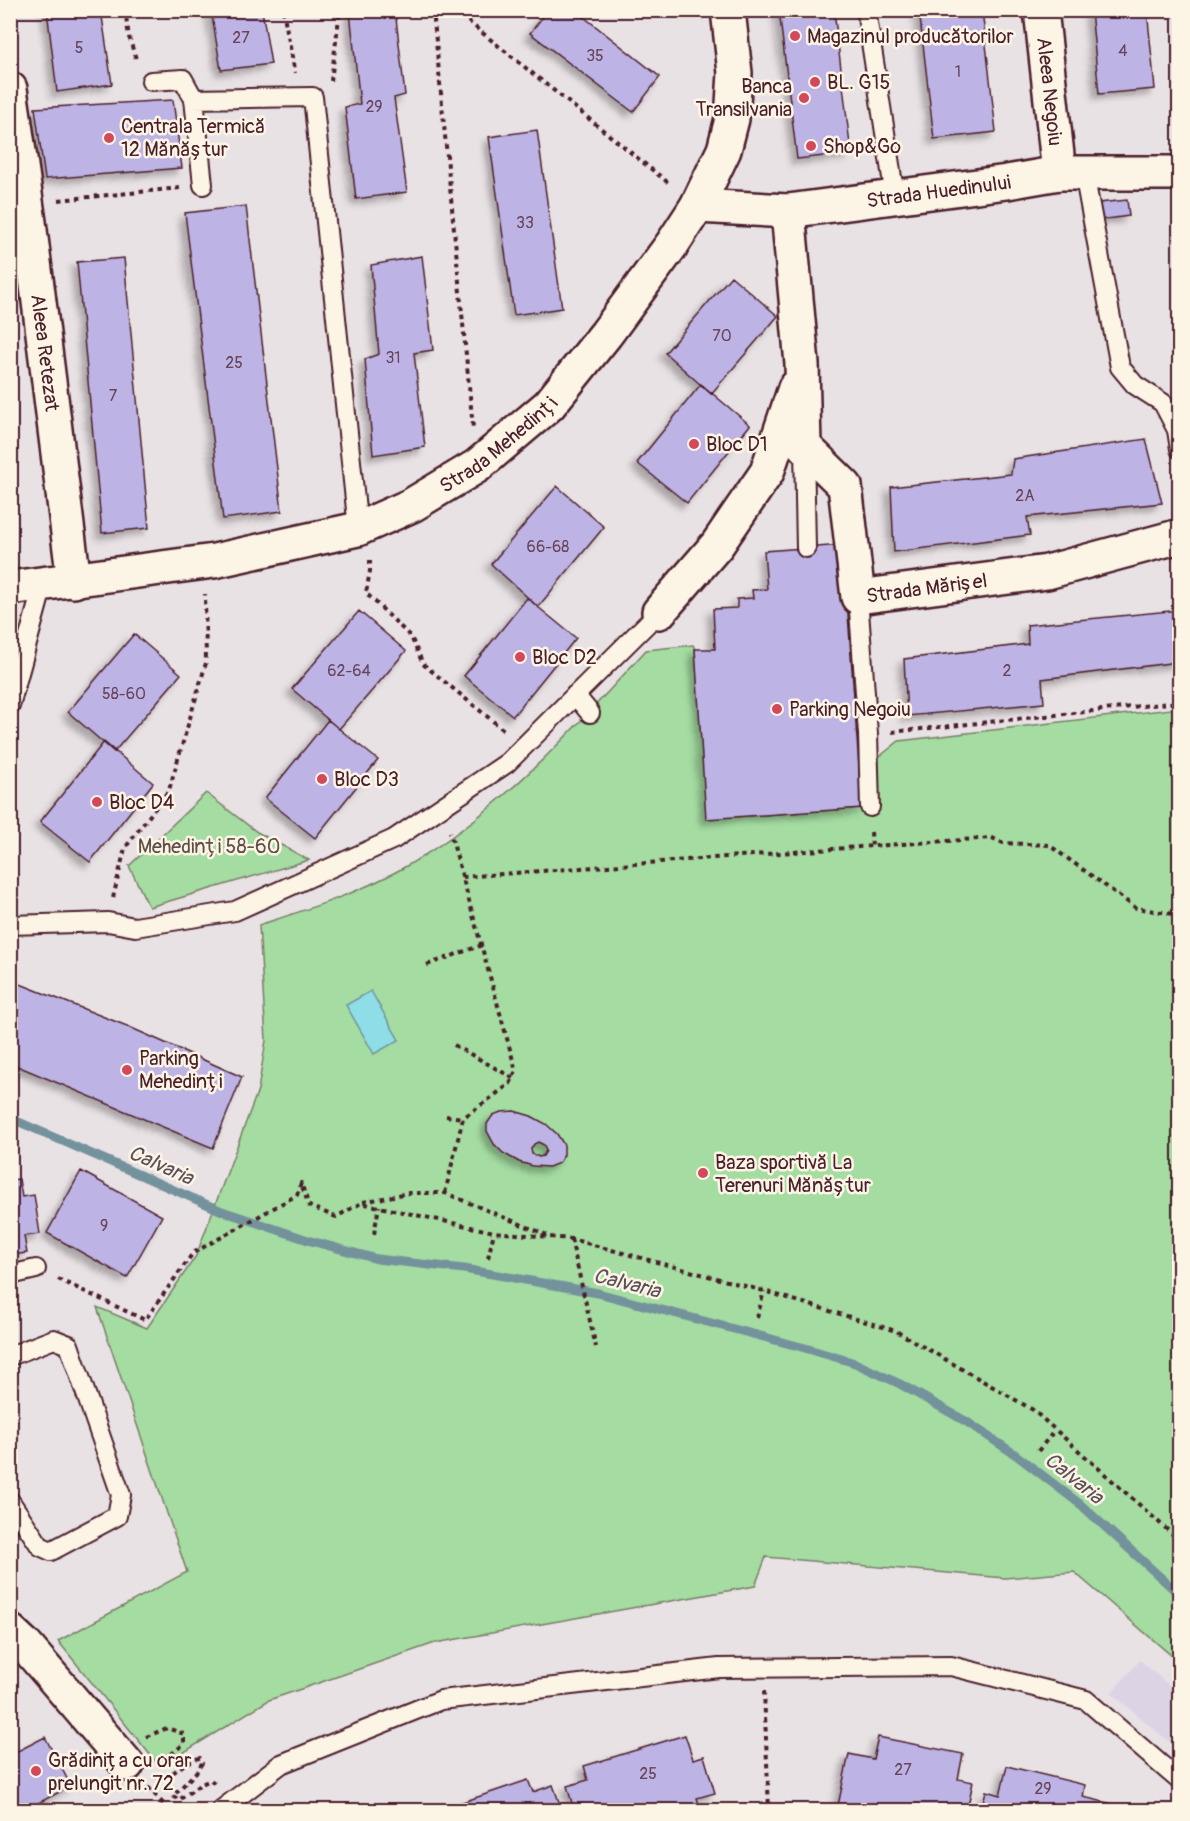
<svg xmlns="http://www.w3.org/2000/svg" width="1190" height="1821" font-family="Pangolin,sans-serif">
<defs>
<filter id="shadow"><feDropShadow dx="-5.5" dy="5.5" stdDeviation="3" flood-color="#0004"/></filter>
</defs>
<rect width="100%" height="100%" fill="#e9e2e5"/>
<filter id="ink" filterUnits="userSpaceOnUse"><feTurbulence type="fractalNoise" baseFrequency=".0167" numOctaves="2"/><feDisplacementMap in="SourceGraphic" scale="12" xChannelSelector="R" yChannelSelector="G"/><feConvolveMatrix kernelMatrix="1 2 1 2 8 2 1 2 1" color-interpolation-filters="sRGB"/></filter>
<g filter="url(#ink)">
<path fill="#dcd4e5" d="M1140,1660L1179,1694V1750L1111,1693Z"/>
<path fill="#a4dca1" stroke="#777e66" stroke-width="1.5" d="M693,645L695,649L707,819L876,807L874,761L899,741L1179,708V1662L1074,1572L1005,1578L766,1557L755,1586L435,1643L269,1700L160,1767L58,1641L187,1572L97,1307L147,1328L196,1256L258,1090L266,1040L259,925C308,909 357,894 403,868C498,814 573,731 646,650Z
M206,793L257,832L309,860L149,907L129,866Z"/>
<path fill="#8edee8" stroke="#73929c" stroke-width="1.5" d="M371,991L399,1040L374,1054L346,1005Z"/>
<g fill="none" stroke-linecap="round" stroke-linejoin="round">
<path stroke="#73929c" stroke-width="9" d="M10,1118L222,1211L311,1241L377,1259L464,1269L598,1293L805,1348L855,1363L900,1384L967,1422L1016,1455L1080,1504L1180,1595"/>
</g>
<path fill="#bdb4e5" stroke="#4a1f2b" stroke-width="1.5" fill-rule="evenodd" filter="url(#shadow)" d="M47,10H101L112,84L57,92Z
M211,10H262L271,64L221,70Z
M364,10H395L405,95L394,98L407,192L356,199L345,107L360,104L350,12Z
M548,10H575L660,77L633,112L530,33Z
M779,10H834L851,153L797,159Z
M919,10H982L996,132L934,139Z
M1091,10H1147L1155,89L1099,94Z
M173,100L182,168L45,179L35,108Z
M537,130L562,308L514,315L489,137Z
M1127,200L1129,216L1100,220L1099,203Z
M246,206L282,511L223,519L185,213Z
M422,256L433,350L414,353L425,447L373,455L365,359L379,354L371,265Z
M124,258L149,528L102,533L77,262Z
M731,276L778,316L711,394L665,353Z
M701,384L750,425L687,503L637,463Z
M1146,439L1162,503L1027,517L1030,535L894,552L891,487L1011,474L1013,459Z
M557,486L604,527L538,607L491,564Z
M843,545L862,808L706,819L695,649H715L713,609L737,608V599L753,598L752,590L767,589L764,551Z
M527,598L576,638L513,716L464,676Z
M1180,610L1178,662L1042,679L1044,703L907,716L904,659L1028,644L1027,625Z
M359,611L406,651L339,729L292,689Z
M134,634L181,674L114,752L68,712Z
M328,720L378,760L315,838L265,798Z
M104,742L153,783L90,862L40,822Z
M10,980L127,1026L242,1077L213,1148L10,1063Z
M514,1111L531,1116L546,1124L557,1134L564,1145V1155L559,1163L549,1167L533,1166L519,1162L503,1153L494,1144L487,1131V1124L493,1115L501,1112ZM538,1142L544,1145L546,1151L543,1156L539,1157L532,1154L531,1149L534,1144Z
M81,1171L162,1216L127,1278L47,1233Z
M19,1179L22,1197L34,1195L40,1234L24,1236L27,1253L10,1255V1180Z
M685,1735L693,1759L704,1756L715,1793L697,1798L701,1810H574L567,1786L588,1780L584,1766Z
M45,1737L71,1786L25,1810H10V1755Z
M878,1737L963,1754L958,1779L973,1782L967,1810H837L849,1754L873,1759Z
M1007,1766L1085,1785L1083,1797L1113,1804L1111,1810H981L986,1791L1000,1795Z
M528,1780L533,1792L553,1785L562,1810H456L454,1805Z"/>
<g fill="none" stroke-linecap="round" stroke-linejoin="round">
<defs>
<path id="lane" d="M866,10L895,197
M151,81L183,79L194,99L203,185
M194,99L313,97L358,529
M1084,173L1120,367L1135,385L1163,403L1177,430L1180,449
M804,447L806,548
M858,597L868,734L870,807
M575,695L590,713
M10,706L43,585
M10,925L108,922L135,927L235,911L394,839L507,763L659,612
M10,1275L36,1269
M10,1356L54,1339L69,1345L121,1495L117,1516L51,1551L40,1546L10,1501
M221,1810L281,1764L441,1700L719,1668L951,1666L1086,1700L1180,1781"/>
<g id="street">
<path id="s1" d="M1041,10L1059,173"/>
<path id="s2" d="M10,89L29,222L74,581"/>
<path id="s3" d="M697,206L788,211L1007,182L1059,173H1180"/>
<path id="s4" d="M788,211L802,364L804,446L845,486L858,597L1047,572L1180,536"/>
<path d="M659,612L717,545L767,472L795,388"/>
<path d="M10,1631L25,1645L127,1764"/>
</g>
<g id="secondary">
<path id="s5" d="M10,588L214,561L358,529L412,505L477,466L549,405L606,334L673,243L697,206L724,150L732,119L735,73L728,10"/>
</g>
</defs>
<use href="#lane" stroke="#4a1f2b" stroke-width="22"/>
<use href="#street" stroke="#4a1f2b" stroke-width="38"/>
<use href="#secondary" stroke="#4a1f2b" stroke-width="38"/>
<path stroke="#4a1f2b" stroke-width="4" stroke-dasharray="4.5 4.5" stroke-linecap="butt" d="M125,10L129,37L137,62
M283,10L295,73
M433,10L473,428
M454,10L671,185
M331,81L340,10
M59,200L180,188
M370,560V571L366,593L411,637L423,664L505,731
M892,732L1180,702
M871,832L872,846
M462,877L872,846L992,838L1003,843L1049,845L1136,908L1180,915
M113,898L125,848L169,790L206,663L205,594
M427,965L482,945
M454,1045L513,1078
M446,1116L463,1118
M445,1193L463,1118L510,1084L516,1071L450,832
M363,1202L408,1193H445L547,1235
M374,1234L379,1206
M571,1239L596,1347
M488,1258L494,1232
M58,1279L145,1320L193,1253L297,1195L301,1183L309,1206L336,1217L361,1203L494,1232L571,1239L764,1291L896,1331L1033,1410L1180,1541
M757,1318L764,1291
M1038,1451L1055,1430
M764,1691L769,1810
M146,1737L167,1728L184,1734V1744L160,1763
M156,1776L157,1777C176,1777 181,1761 200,1758L202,1763L197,1771L173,1796L179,1800L201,1784L211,1780L215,1784
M148,1787L169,1810"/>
<use href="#lane" stroke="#fcf5e5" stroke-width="18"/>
<use href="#street" stroke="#fcf5e5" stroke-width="33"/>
<use href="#secondary" stroke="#fcf5e5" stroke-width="33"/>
</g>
</g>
<g fill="#d1495b" stroke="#fcf5e5" stroke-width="2">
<circle cx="795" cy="36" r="6"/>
<circle cx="815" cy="82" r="6"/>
<circle cx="804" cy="98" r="6"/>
<circle cx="109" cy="138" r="6"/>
<circle cx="811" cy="146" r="6"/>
<circle cx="694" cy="444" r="6"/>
<circle cx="520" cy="657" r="6"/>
<circle cx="777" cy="709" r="6"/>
<circle cx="322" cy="779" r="6"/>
<circle cx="97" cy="802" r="6"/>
<circle cx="127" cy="1070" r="6"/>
<circle cx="703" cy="1173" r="6"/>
<circle cx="36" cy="1771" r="6"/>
</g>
<g text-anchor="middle" stroke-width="5" stroke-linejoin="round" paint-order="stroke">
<g font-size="16" fill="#67445a">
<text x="241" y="43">27</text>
<text x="79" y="53">5</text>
<text x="1123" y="56">4</text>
<text x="595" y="61">35</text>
<text x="958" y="77">1</text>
<text x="374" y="112">29</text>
<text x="525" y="228">33</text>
<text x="722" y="341">70</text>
<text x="393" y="363">31</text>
<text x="234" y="368">25</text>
<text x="113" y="401">7</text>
<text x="1025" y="501">2A</text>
<text x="548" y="552">66-68</text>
<text x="349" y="676">62-64</text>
<text x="1007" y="676">2</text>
<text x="124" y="699">58-60</text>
<text x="104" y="1231">9</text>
<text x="903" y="1775">27</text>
<text x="648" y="1779">25</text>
<text x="1043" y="1794">29</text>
</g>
<g font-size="20" fill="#4a1f2b" stroke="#fcf5e5" text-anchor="start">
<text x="807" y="43">Magazinul producătorilor</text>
<text x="827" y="89">BL. G15</text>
<text x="792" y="93" text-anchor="end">Banca<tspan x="792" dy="23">Transilvania</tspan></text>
<text x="121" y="133">Centrala Termică<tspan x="121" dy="23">12 Mănăștur</tspan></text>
<text x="823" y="153">Shop&amp;Go</text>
<text x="706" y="451">Bloc D1</text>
<text x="532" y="664">Bloc D2</text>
<text x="789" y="716">Parking Negoiu</text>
<text x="334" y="786">Bloc D3</text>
<text x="109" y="809">Bloc D4</text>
<text x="139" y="1065">Parking<tspan x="139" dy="23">Mehedinți</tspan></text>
<text x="715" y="1169">Baza sportivă La<tspan x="715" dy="23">Terenuri Mănăștur</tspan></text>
<text x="48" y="1767">Grădinița cu orar<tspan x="48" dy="23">prelungit nr. 72</tspan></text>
</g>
<g font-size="20" fill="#4a1f2b" stroke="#fcf5e5">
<text dy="7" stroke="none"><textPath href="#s1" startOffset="82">Aleea Negoiu</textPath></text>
<text dy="7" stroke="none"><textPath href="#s3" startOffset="243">Strada Huedinului</textPath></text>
<text dy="7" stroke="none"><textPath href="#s2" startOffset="266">Aleea Retezat</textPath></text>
<text dy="7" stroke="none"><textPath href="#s5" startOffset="518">Strada Mehedinți</textPath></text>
<text dy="7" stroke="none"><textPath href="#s4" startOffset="474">Strada Mărișel</textPath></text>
</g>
<g font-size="20" fill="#604e48" stroke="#fcf5e5">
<text x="209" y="853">Mehedinți 58-60</text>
</g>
<g font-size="21" font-style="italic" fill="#5b4f5a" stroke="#fcf5e5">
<text transform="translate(161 1165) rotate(24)" y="7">Calvaria</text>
<text transform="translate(627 1283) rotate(14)" y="7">Calvaria</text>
<text transform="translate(1074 1478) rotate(39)" y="7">Calvaria</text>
</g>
</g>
<rect width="1190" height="1821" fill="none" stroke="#fcf5e5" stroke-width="36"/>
<rect x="18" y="18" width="1154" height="1785" fill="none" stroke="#4a1f2b" stroke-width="2" filter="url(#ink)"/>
</svg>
